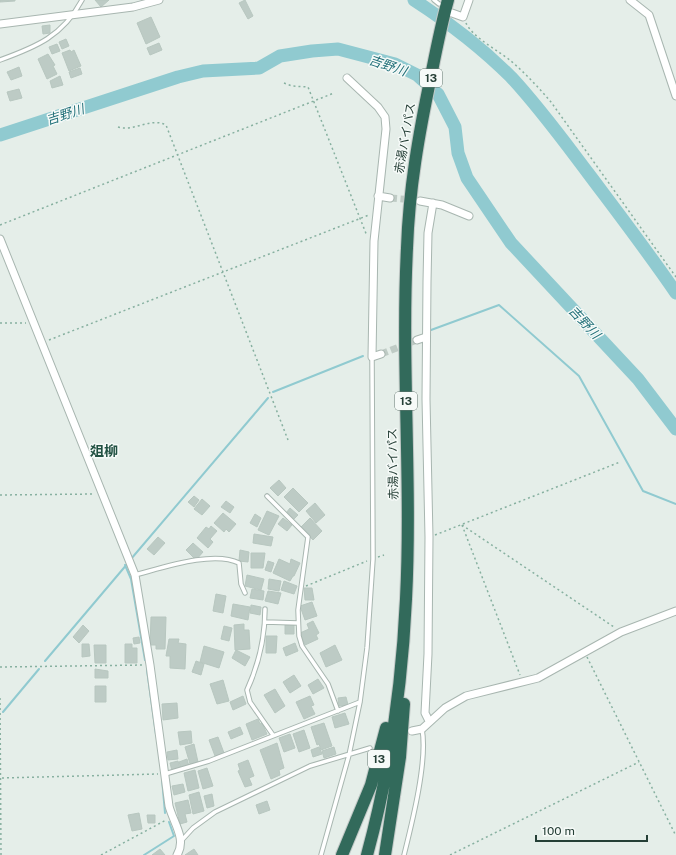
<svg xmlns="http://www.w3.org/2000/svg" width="676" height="855" font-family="'Public Sans','Noto Sans JP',sans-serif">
<rect width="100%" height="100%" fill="#e5eee9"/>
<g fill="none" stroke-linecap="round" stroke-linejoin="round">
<path stroke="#90cad0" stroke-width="2" d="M418,2V0
M431,330L499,305L579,376L643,491L676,504
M273,392L363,356
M131,559L268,398
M125,565L131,579L145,660
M45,661L128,563
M147,670L156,734
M3,712L39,669
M162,779L165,813
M144,855L174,836L169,822"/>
<path stroke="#90cad0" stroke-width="13" d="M414,0C448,22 482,48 511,77C539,107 563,140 588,173C618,213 648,252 676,293
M0,135L178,77L203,71L259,68L280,56L312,51L338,49L395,64L417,75L438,94L455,127L458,153L467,178L511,243L638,379L676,429"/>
</g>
<path fill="#bdcbc5" stroke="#b8c7c0" d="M0,0H15V1L0,2Z
M95,0H109L101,7Z
M245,0L253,16L248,19L239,3Z
M151,17L160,37L146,44L137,23Z
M50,25V33L43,34L42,26Z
M66,39L69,46L62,49L59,42Z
M159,43L162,50L150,55L147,48Z
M57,44L60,51L52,54L49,47Z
M70,50L71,52L74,50L81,66L69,71L62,53Z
M48,54L55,65L53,66L57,74L47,79L38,59Z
M19,67L22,76L11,80L7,72Z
M80,68L82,74L71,78L69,72Z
M60,76L63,85L52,88L50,81Z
M19,89L22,98L10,101L7,92Z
M279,480L286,488L278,496L270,488Z
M293,488L308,503L299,512L284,497Z
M194,496L199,500L194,507L188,502Z
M202,499L210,506L202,515L194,509Z
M226,501L234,507L230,513L221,507Z
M315,503L325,515L316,523L306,511Z
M290,508L298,515L293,520L286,513Z
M267,511L279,516L269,535L258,530Z
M223,513L236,524L229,532L226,529L224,532L214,523Z
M255,514L261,518L257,527L250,523Z
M283,518L292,525L287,531L278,524Z
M310,518L322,531L313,540L301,527Z
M211,526L217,531L210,539L213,542L208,548L197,538L206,527L209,529Z
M254,534L273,537L271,546L253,543Z
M158,537L165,543L154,555L147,549Z
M193,543L203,552L196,560L186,550Z
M240,550L249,552L248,562L239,561Z
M251,553H265L263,568H251Z
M279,559L290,564L291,559L300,563L294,576H293L290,581L273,573Z
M268,561L274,563L271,572L265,570Z
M247,575L264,579L261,590L245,586Z
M269,579L281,581L279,591L268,589Z
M284,581L297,586L294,594L281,590Z
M304,588H312L314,600H305Z
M252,589L264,591L263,600L250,598Z
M268,591L281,593L278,604L265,601Z
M216,594L226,596L223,613L213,611Z
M312,602L317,616L305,620L300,606Z
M233,604L250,607L248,620L231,616Z
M251,605L261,607L260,615L250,613Z
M151,617H166L165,649H156V645H150Z
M313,621L319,633L316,635L318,639L305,645L300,633L309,629L307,624Z
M244,624V630H249L250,649L235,650L234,625Z
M294,624V634H285V625Z
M83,625L89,631L79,643L73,637Z
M224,626L232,628L229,641L221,639Z
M266,636H277L276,653H266Z
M139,637L140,643L134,644L133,638Z
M169,639H179L178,643L186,644L185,669L170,668V656H166Z
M295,643L298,651L286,656L283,648Z
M82,644H89L90,656L82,657Z
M125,644H132V648H137V663H125Z
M94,645H106V663H95Z
M335,645L342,660L326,667L320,653Z
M204,646L224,652L219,668L200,662Z
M236,650L250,657L245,666L232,658Z
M196,661L204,664L201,675L192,672Z
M95,669L108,671V678H95Z
M294,675L301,686L290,693L283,682Z
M318,679L324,688L313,694L308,685Z
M223,680L229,701L217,704L210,684Z
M95,686H106V702H95Z
M275,689L285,706L275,713L264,695Z
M243,696L246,704L233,710L230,702Z
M310,696L314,705L311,706L315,714L304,719L296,702Z
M346,697L348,705L339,706L338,698Z
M177,703L178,718L163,720L162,704Z
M345,713L349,724L335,728L332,717Z
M258,719L260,724L262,723L267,734L252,740L246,724Z
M324,723L332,746L321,750L319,744L317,745L311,727Z
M240,727L243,734L231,739L228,732Z
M304,730L310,748L299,752L293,734Z
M191,731L192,743L180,745L178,732Z
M290,734L295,748L284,752L279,738Z
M218,737L224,753L215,756L209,740Z
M277,743L284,768L279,770L280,775L271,779L260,750Z
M194,744L198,762L190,764L185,747Z
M319,747L322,754L313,757L311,750Z
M334,747L336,754L324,758L322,751Z
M177,750L178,759L168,760L167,752Z
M187,759L189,766L181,768L179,762Z
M248,760L254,776L249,778L252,785L245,787L238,771L240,770L238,764Z
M178,761L180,768L172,771L170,763Z
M207,768L213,786L203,789L198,771Z
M195,770L199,788L188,791L184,773Z
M183,784L185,792L174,795L172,786Z
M199,792L204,811L193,814L189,795Z
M212,794L214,806L207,808L204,796Z
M188,800L191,813L185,814L187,822L180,824L175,803Z
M267,801L270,810L259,814L256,805Z
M139,813L142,829L132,831L128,815Z
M147,815H155V823H148Z
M160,849L165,855H152Z
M194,849L198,855H185Z"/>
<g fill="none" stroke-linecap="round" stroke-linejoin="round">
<path stroke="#bfcbc5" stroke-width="7" stroke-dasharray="7 3.5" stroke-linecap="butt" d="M390,198L414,200
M381,354L417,340"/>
<defs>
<path id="lane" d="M434,0L439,4
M0,60C36,47 63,36 82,0
M267,496L308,537L298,610L299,636L302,646L328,684L338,711
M135,575C162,568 213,550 239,563L241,584L245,593
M265,609C265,639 259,664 247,690L250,702L273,735
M265,622L298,623
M165,774L209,761L360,702
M182,840L193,828L215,812L310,766L370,748
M321,855L349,755L360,702L367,648L373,559L372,357
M404,855C412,823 428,760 422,729"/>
<path id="street" d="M630,0L649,15L676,96
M452,13L463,17L469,0
M0,24L133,7L159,0
M347,78L378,107L385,117L386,129L374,241L372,357L381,354
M378,196L390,198
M420,201L442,205L469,216
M0,239L135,575L150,665L169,806C173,822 187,839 177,855
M417,340L426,337
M429,721L425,713L428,654L429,537L426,399L427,282L428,233L433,203
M412,731L422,729L445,708L466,696L538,678L621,632L676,611"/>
<path id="highway" d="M342,855L371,785L386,728
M367,855C390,771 402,685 406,599C412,482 401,364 407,248C409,189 419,133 431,76C436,51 441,25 448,0
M385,855L400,757L404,704"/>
</defs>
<use href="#lane" stroke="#a8b6b0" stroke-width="5.5"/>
<use href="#street" stroke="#a8b6b0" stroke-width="9"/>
<use href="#highway" stroke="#c2c9c7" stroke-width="14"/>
<path stroke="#87b0a0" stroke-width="1.5" stroke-dasharray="2 3" stroke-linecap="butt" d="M466,23C472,37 499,51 511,61C526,74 539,88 551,102L676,277
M284,83L292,86L308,87L367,236
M118,127C134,132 151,117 166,125L288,440
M0,225L334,93
M0,323H26
M49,340L369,215
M0,495L94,494
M462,525L614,627
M462,525L520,675
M435,535L620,462
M378,557L384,555
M306,586L367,561
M587,657L676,836
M0,667L144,665
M0,698L1,855
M2,778L158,774
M101,855L166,820
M450,855L639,762"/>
<use href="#lane" stroke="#fff" stroke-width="3.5"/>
<use href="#street" stroke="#fff" stroke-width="7"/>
<use href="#highway" stroke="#326a5b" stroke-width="12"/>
</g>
<g text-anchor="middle" stroke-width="3" stroke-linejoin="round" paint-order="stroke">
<g fill="#f6faf8" stroke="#647770" stroke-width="1">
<rect x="420" y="69" width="22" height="18" rx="3"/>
<rect x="395" y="392" width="22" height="18" rx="3"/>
<rect x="368" y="750" width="22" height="18" rx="3"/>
</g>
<g font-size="11" font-weight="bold" fill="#253f36">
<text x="431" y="82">13</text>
<text x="406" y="405">13</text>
<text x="379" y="763">13</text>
</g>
<g font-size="12" fill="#253f36" stroke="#f6faf8">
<text transform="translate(405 138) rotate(-80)" y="4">赤湯バイパス</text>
<text transform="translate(393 464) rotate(-91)" y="4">赤湯バイパス</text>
</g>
<g font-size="13" font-style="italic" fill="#217079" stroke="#f6faf8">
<text transform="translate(388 65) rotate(19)" y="5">吉野川</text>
<text transform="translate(65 114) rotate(-18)" y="5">吉野川</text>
<text transform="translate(585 322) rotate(47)" y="5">吉野川</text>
</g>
<g font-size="14" font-weight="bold" fill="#215142" stroke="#f6faf8">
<text x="104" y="456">爼柳</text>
</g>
</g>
<path d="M536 835v6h111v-6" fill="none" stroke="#253f36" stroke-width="2"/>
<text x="542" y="835" font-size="12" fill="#253f36" stroke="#f6faf8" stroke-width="3" paint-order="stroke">100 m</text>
</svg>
